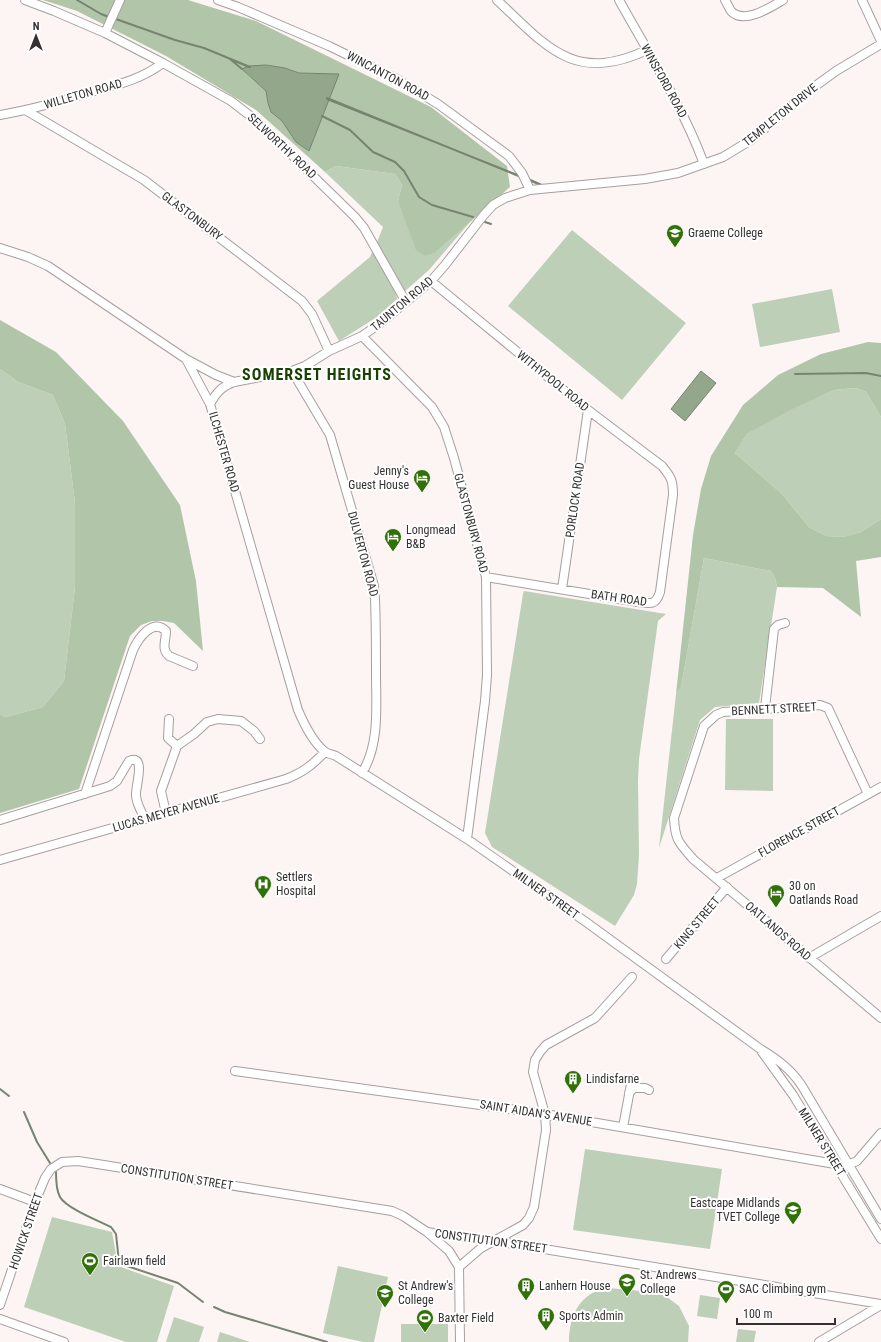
<svg xmlns="http://www.w3.org/2000/svg" width="881" height="1342" font-family="'Roboto Condensed',sans-serif">
<rect width="100%" height="100%" fill="#fdf4f4"/>
<path fill="#bdcfb7" d="M336,166L395,174L402,185L398,201L436,252L470,222L429,270L405,291L377,242L383,227L325,172Z
M572,230L686,323L622,400L508,306Z
M373,250L395,289L397,299L377,317L339,341L317,301L370,257Z
M832,289L840,332L760,347L752,304Z
M0,369L18,382L53,395L65,424L75,503V587L64,681L43,707L6,717L0,714Z
M856,388L866,392L881,417V519L861,532L843,537L826,536L809,527L782,494L735,453L747,434L790,409L834,390Z
M704,558L771,571L775,578L777,587L759,703L715,707L700,720L659,848L676,694L681,687L683,676Z
M524,591L666,614L658,621L639,759L638,781L639,855L637,884L634,895L615,926L492,847L485,833L523,594Z
M726,719H773V791L725,790Z
M585,1149L722,1169L710,1249L573,1230Z
M52,1217L112,1232L118,1266L174,1286L157,1342H126L24,1307Z
M338,1266L388,1277L374,1342H363L323,1333Z
M608,1288L653,1292L664,1295L679,1306L689,1326L688,1342H569C569,1316 580,1292 608,1288Z
M700,1295L720,1298L717,1319L697,1316Z
M174,1317L204,1327L199,1342H166Z
M401,1324H448V1342H401Z
M738,1329L756,1331L754,1342H736Z
M220,1332L250,1342H217Z"/>
<path fill="#b1c6a9" fill-rule="evenodd" d="M43,0H188L256,21L431,107L507,166L510,187L436,252L425,256L416,250L398,201L402,185L395,174L336,166L325,172L256,110L166,56L77,11ZM266,65L285,68L299,73L338,74L309,151L296,142L282,121L271,112L268,103L266,91L242,69Z
M0,320L56,352L123,421L180,505L196,581L203,651L174,623L163,621H152L141,625L130,636L79,789L0,813V714L6,717L43,707L64,681L75,587V503L65,424L53,395L18,382L0,369Z
M868,342L881,343V417L866,392L856,388L834,390L790,410L747,434L735,453L782,494L809,527L826,536L843,537L861,532L881,519V557L856,561L861,617L823,588L777,587L775,578L771,571L704,558L683,676L681,687L676,694L693,535L701,489L711,456L743,405L778,375L821,354Z"/>
<path fill="#93a88b" stroke="#778470" d="M266,65L285,68L299,73L339,74L309,151L296,142L282,121L271,112L268,103L266,91L242,69L249,66Z
M701,371L716,383L685,421L671,409Z"/>
<g fill="none" stroke-linecap="round" stroke-linejoin="round">
<path stroke="#778470" stroke-width="2" d="M77,0L101,14L109,17
M113,18L175,40L204,48L250,67
M242,69L230,59L249,67
M327,98L521,177
M327,99L520,176
M322,116L350,130L373,152L395,162L404,171L419,197L432,205L473,217
M528,179L544,186
M529,180L543,186
M485,222L491,224
M795,374L866,373L881,376
M0,1089L9,1096
M24,1112L37,1142L50,1163
M56,1172C56,1180 56,1190 60,1197C66,1208 99,1221 111,1227L116,1234L119,1262L124,1265L178,1283L203,1302
M214,1307L225,1312L327,1342"/>
<defs>
<path id="street" d="M25,0L54,11L105,33L163,63L231,101L257,121L355,217L364,228L406,302
M218,0L238,7L329,46L397,79L438,104L509,156L522,173L530,190
M497,0C547,47 574,84 647,50
M619,0C649,54 683,107 704,164
M725,0C727,3 729,8 731,11C744,25 771,7 783,0
M862,0L881,41
M105,33L120,0
M27,111L144,180L302,301L312,314L329,351
M0,115C29,110 55,103 84,94C112,86 139,81 163,63
M0,248L28,257L48,266L186,359L210,404L298,710C304,724 312,741 324,751C327,754 332,754 336,756L467,839L586,922L759,1048C777,1059 791,1069 802,1086L881,1219
M431,281L588,410L662,466C671,477 673,480 673,495L660,592C656,605 651,604 638,602L486,577
M362,336L432,407L444,427L454,458L486,577L487,675L485,701L467,839
M186,359L216,375L234,382
M292,371L330,435L374,586L375,599C376,624 376,648 376,673C376,706 380,744 362,773
M210,404C216,393 222,386 234,382L292,371L305,366L329,351L362,336L382,322L431,281L445,265L483,216L493,205L505,198L530,190L645,179L678,173L723,157L751,140L814,87L836,71L881,44
M562,589L588,410
M765,708L774,629L778,625L785,623
M169,719L168,738L177,746
M85,794L133,650C138,639 153,617 166,631C166,641 161,649 169,656L193,666
M868,794L828,708L820,705L809,706L723,712L716,715L704,726L674,818C675,840 679,843 693,859L881,1018
M166,813L161,791L177,746L194,734L207,722L218,719L241,721L254,731L260,739
M0,820L110,786L117,781L129,761C147,753 135,788 136,795C136,803 141,811 145,819
M0,860L286,779C304,772 312,765 325,752
M717,878L881,787
M809,958L881,916
M666,959L727,887
M762,1052L793,1095L881,1239
M235,1071L545,1114L835,1164L848,1165L857,1161L881,1133
M629,1093L634,1088H645L649,1090
M623,1127L632,1079
M0,1189L35,1202
M427,1232L449,1251L459,1267L460,1342
M459,1267L481,1248L523,1225L529,1218L534,1207L546,1130L545,1114L533,1072L535,1060L540,1052L546,1045L595,1018L632,977
M0,1305L35,1202L45,1178L51,1169L62,1162L78,1161L91,1163L392,1211L403,1216L427,1232L495,1241L881,1304
M0,1319L64,1342
M819,1342L881,1305"/>
</defs>
<use href="#street" stroke="#a79e9f" stroke-width="10"/>
<use href="#street" stroke="#fff" stroke-width="8"/>
</g>
<defs>
<symbol id="school-pin" viewBox="-11 -11 22 30"><path d="M0 17L-7.5 6A9.5 9.5 0 1 1 7.5 6Z" fill="#327109" stroke="#fff"/><path d="M0-5L7-2L0 1L-7-2ZM-4 1L0 2.5L4 1V4Q0 6-4 4Z" fill="#fff"/></symbol>
<symbol id="hotel-pin" viewBox="-11 -11 22 30"><path d="M0 17L-7.5 6A9.5 9.5 0 1 1 7.5 6Z" fill="#327109" stroke="#fff"/><path d="M-6-4.5h1.5V1H6V5H4.5V3h-9V5H-6ZM-4 0a1.8 1.8 0 1 1 3.6 0ZM.5 0V-2.5h3Q6-2.5 6 0Z" fill="#fff"/></symbol>
<symbol id="hospital-pin" viewBox="-11 -11 22 30"><path d="M0 17L-7.5 6A9.5 9.5 0 1 1 7.5 6Z" fill="#327109" stroke="#fff"/><path d="M-5-5h3v3.5h4V-5h3V5h-3V1.5h-4V5h-3Z" fill="#fff"/></symbol>
<symbol id="building-pin" viewBox="-11 -11 22 30"><path d="M0 17L-7.5 6A9.5 9.5 0 1 1 7.5 6Z" fill="#327109" stroke="#fff"/><path d="M-4-6H4V6H1V3H-1V6H-4ZM-2.5-4.3h1.7v1.8h-1.7ZM.8-4.3h1.7v1.8H.8ZM-2.5-1h1.7V.8h-1.7ZM.8-1h1.7V.8H.8Z" fill="#fff"/></symbol>
<symbol id="university-pin" viewBox="-11 -11 22 30"><path d="M0 17L-7.5 6A9.5 9.5 0 1 1 7.5 6Z" fill="#327109" stroke="#fff"/><path d="M0-5L7-2L0 1L-7-2ZM-4 1L0 2.5L4 1V4Q0 6-4 4Z" fill="#fff"/></symbol>
<symbol id="stadium-pin" viewBox="-11 -11 22 30"><path d="M0 17L-7.5 6A9.5 9.5 0 1 1 7.5 6Z" fill="#327109" stroke="#fff"/><path d="M0-5a6.5 5 0 1 0 0 10a6.5 5 0 1 0 0-10ZM-3.5-1.8h7v3.6h-7Z" fill="#fff"/></symbol>
</defs>
<g fill-rule="evenodd">
<use href="#school-pin" x="665" y="223" width="20" height="27"/>
<use href="#hotel-pin" x="412" y="468" width="20" height="27"/>
<use href="#hotel-pin" x="383" y="527" width="20" height="27"/>
<use href="#hospital-pin" x="253" y="874" width="20" height="27"/>
<use href="#hotel-pin" x="766" y="883" width="20" height="27"/>
<use href="#building-pin" x="563" y="1069" width="20" height="27"/>
<use href="#university-pin" x="783" y="1200" width="20" height="27"/>
<use href="#stadium-pin" x="80" y="1251" width="20" height="27"/>
<use href="#school-pin" x="617" y="1272" width="20" height="27"/>
<use href="#building-pin" x="516" y="1276" width="20" height="27"/>
<use href="#stadium-pin" x="716" y="1279" width="20" height="27"/>
<use href="#school-pin" x="375" y="1283" width="20" height="27"/>
<use href="#building-pin" x="536" y="1306" width="20" height="27"/>
<use href="#stadium-pin" x="415" y="1308" width="20" height="27"/>
</g>
<g text-anchor="middle" stroke-width="4" stroke-linejoin="round" paint-order="stroke">
<g font-size="12" fill="#353132" stroke="#fff">
<text transform="translate(388 76) rotate(28)" y="4">WINCANTON ROAD</text>
<text transform="translate(664 81) rotate(61)" y="4">WINSFORD ROAD</text>
<text transform="translate(83 94) rotate(-16)" y="4">WILLETON ROAD</text>
<text transform="translate(780 115) rotate(-39)" y="4">TEMPLETON DRIVE</text>
<text transform="translate(282 146) rotate(43)" y="4">SELWORTHY ROAD</text>
<text transform="translate(192 216) rotate(37)" y="4">GLASTONBURY</text>
<text transform="translate(402 304) rotate(-40)" y="4">TAUNTON ROAD</text>
<text transform="translate(553 381) rotate(39)" y="4">WITHYPOOL ROAD</text>
<text transform="translate(224 452) rotate(74)" y="4">ILCHESTER ROAD</text>
<text transform="translate(575 500) rotate(-82)" y="4">PORLOCK ROAD</text>
<text transform="translate(471 523) rotate(75)" y="4">GLASTONBURY ROAD</text>
<text transform="translate(363 554) rotate(75)" y="4">DULVERTON ROAD</text>
<text transform="translate(619 598) rotate(8)" y="4">BATH ROAD</text>
<text transform="translate(774 709) rotate(-3)" y="4">BENNETT STREET</text>
<text transform="translate(166 813) rotate(-16)" y="4">LUCAS MEYER AVENUE</text>
<text transform="translate(799 832) rotate(-29)" y="4">FLORENCE STREET</text>
<text transform="translate(546 894) rotate(35)" y="4">MILNER STREET</text>
<text transform="translate(697 923) rotate(-50)" y="4">KING STREET</text>
<text transform="translate(778 931) rotate(41)" y="4">OATLANDS ROAD</text>
<text transform="translate(536 1113) rotate(9)" y="4">SAINT AIDAN'S AVENUE</text>
<text transform="translate(822 1142) rotate(58)" y="4">MILNER STREET</text>
<text transform="translate(177 1177) rotate(9)" y="4">CONSTITUTION STREET</text>
<text transform="translate(26 1231) rotate(-71)" y="4">HOWICK STREET</text>
<text transform="translate(491 1241) rotate(8)" y="4">CONSTITUTION STREET</text>
</g>
<g font-size="12" fill="#353132" stroke="#fff" text-anchor="start">
<text x="688" y="237">Graeme College</text>
<text x="409" y="475" text-anchor="end">Jenny's<tspan x="409" dy="14">Guest House</tspan></text>
<text x="406" y="534">Longmead<tspan x="406" dy="14">B&amp;B</tspan></text>
<text x="276" y="881">Settlers<tspan x="276" dy="14">Hospital</tspan></text>
<text x="789" y="890">30 on<tspan x="789" dy="14">Oatlands Road</tspan></text>
<text x="586" y="1083">Lindisfarne</text>
<text x="780" y="1207" text-anchor="end">Eastcape Midlands<tspan x="780" dy="14">TVET College</tspan></text>
<text x="103" y="1265">Fairlawn field</text>
<text x="640" y="1279">St. Andrews<tspan x="640" dy="14">College</tspan></text>
<text x="398" y="1290">St Andrew's<tspan x="398" dy="14">College</tspan></text>
<text x="539" y="1290">Lanhern House</text>
<text x="739" y="1293">SAC Climbing gym</text>
<text x="559" y="1320">Sports Admin</text>
<text x="438" y="1322">Baxter Field</text>
</g>
<g font-size="16" font-weight="bold" letter-spacing="1" fill="#194202" stroke="#fff">
<text x="317" y="380">SOMERSET HEIGHTS</text>
</g>
</g>
<g transform="translate(36 36)" stroke="#ffffff" stroke-width="3" paint-order="stroke">
<path d="M0-3L7 15L0 10L-7 15Z" fill="#353132"/>
<text y="-6" font-size="11" font-weight="bold" text-anchor="middle" fill="#353132">N</text>
</g>
<path d="M737 1318v6h98v-6" fill="none" stroke="#353132" stroke-width="2"/>
<text x="743" y="1318" font-size="12" fill="#353132" stroke="#ffffff" stroke-width="3" paint-order="stroke">100 m</text>
</svg>
